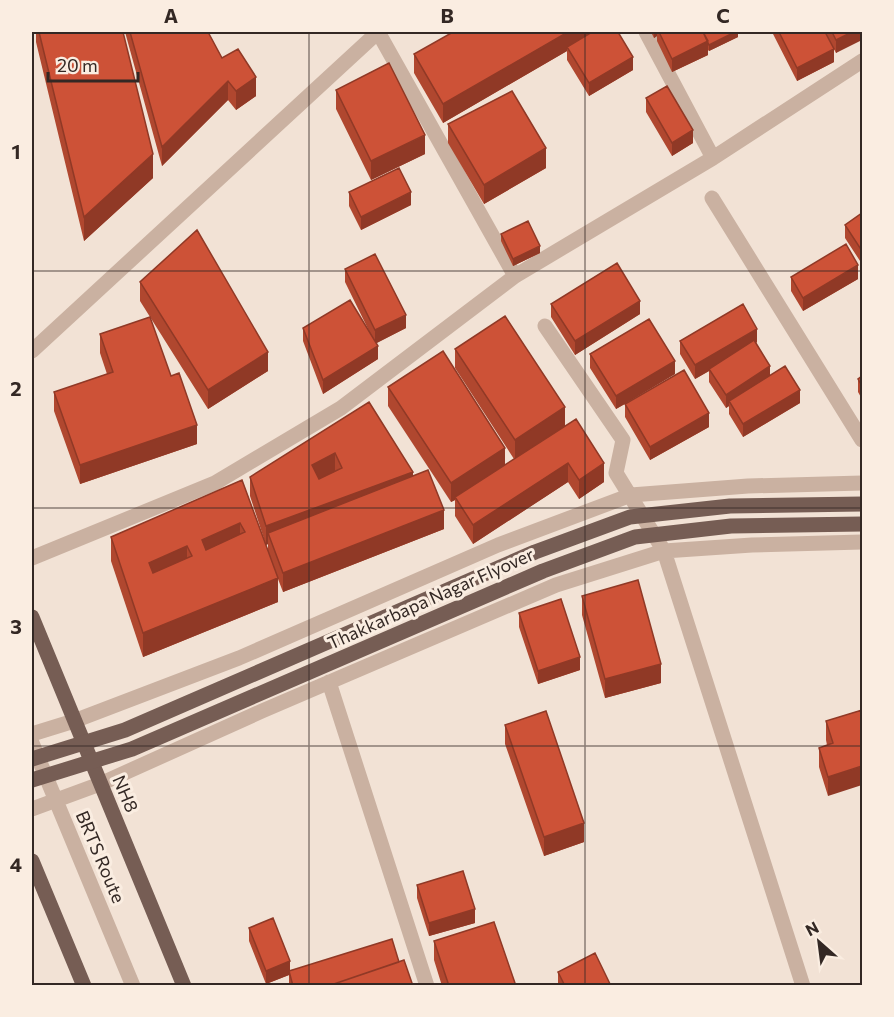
<svg xmlns="http://www.w3.org/2000/svg" width="894" height="1017" font-family="Commissioner,sans-serif">
<rect width="100%" height="100%" fill="#f2e2d5"/>
<g fill="none" stroke-linecap="round" stroke-linejoin="round">
<path stroke="#cab1a1" stroke-width="15" d="M646,32L713,158
M712,198L862,440
M545,326L623,440L616,473L664,551L803,986
M32,351L378,32L515,276
M32,558L215,483L341,408L515,276L713,158L862,61
M329,682L427,986
M32,734L74,721L239,658L498,545L631,495L748,486L862,483
M32,743L133,986
M32,809L100,784L262,711L556,585L664,551L752,545L862,542"/>
<path stroke="#765d54" stroke-width="15" d="M32,617L184,986
M32,861L84,986"/>
<path stroke="#765d54" stroke-width="15" d="M32,759L125,730L535,552L630,517L730,506L862,504
M32,780L132,749L543,571L635,537L731,526L862,524"/>
</g>
<path fill="#b0472f" d="M36,32H123L153,178L84,241L36,42Z
M125,32H208L222,58L256,96L236,110L228,100L162,166Z
M618,32L633,70L589,96L567,60V51L443,123L414,73V54Z
M651,32H738V37L709,51L708,50V55L672,72L657,41V36L654,38Z
M772,32H825L834,62L797,81Z
M825,32H862L836,53Z
M336,90L425,154L371,180L336,109Z
M646,98L693,143L672,156L646,112Z
M448,124L546,168L484,204L448,143Z
M349,192L411,205L361,230L349,206Z
M862,213V264L845,238V225Z
M501,234L540,253L513,266L501,241Z
M345,269L406,328L376,343L378,359L323,394L303,341V328L370,333L345,282Z
M791,277L858,279L803,311L791,291Z
M140,282L268,371L208,409L140,301Z
M551,304L640,314L575,355L551,317Z
M100,334L171,376L197,444L80,484L54,411V392L107,374L100,353Z
M680,341L757,342L756,343L770,375L800,403L743,437L729,414V406L726,408L709,382V371L695,379L680,354Z
M455,349L565,426L604,482L579,499L568,482L473,544L455,516V500L451,502L388,406V387L505,465L514,459L455,368Z
M590,354L675,374L628,402L709,427L650,460L625,417V404L616,409L590,368Z
M862,376V399L858,392V379Z
M369,402L444,529L283,592L278,579V602L143,657L111,561V537L242,480L268,550V544L266,545L250,496V477Z
M582,596L661,683L605,698L582,615Z
M519,613L580,670L538,684L519,627Z
M862,710L828,796L819,767V748L827,745L826,740V721Z
M505,725L584,842L544,856L505,744Z
M417,885L475,923L429,936L417,898Z
M249,928L290,970L399,962L413,986H289V975L266,984L249,941Z
M434,941L516,986H442L434,960Z
M558,972L611,986H558Z"/>
<path fill="#903926" d="M568,32H600L567,47V51L443,123V104Z
M654,32H657V36L654,38Z
M735,32H738V37L709,51V45Z
M852,32H862V40L836,53V40Z
M708,41V55L672,72V59Z
M834,49V62L797,81V68Z
M633,57V70L589,96V83Z
M256,77V96L236,110V91Z
M228,81V100L162,166V147Z
M693,130V143L672,156V143Z
M425,135V154L371,180V161Z
M546,148V168L484,204V185Z
M153,154V178L84,241V217Z
M411,192V205L361,230V217Z
M540,246V253L513,266V259Z
M858,265V279L803,311V298Z
M640,301V314L575,355V341Z
M406,315V328L375,344V330Z
M757,329V342L709,370V369V371L695,379V365Z
M378,346V359L323,394V380Z
M268,352V371L208,409V390Z
M675,361V374L616,409V396Z
M770,366V379L729,401V406L726,408V395Z
M800,390V403L743,437V424Z
M565,407V426L515,459V440Z
M709,413V427L650,460V447Z
M197,425V444L80,484V465Z
M505,448V467L455,497V500L451,502V483Z
M335,453V472L312,484V465Z
M568,463V482L473,544V525Z
M604,463V482L579,499V480Z
M413,472V491L268,533V544L266,545V526Z
M444,510V529L283,592V573Z
M240,523V547L202,564V540Z
M187,546V570L149,587V563Z
M278,578V602L143,657V633Z
M580,657V670L538,684V671Z
M661,664V683L605,698V679Z
M862,766V785L828,796V777Z
M584,823V842L544,856V837Z
M475,909V923L429,936V923Z
M290,961V975L289,971V975L266,984V971Z"/>
<path fill="#cd5237" stroke="#903926" stroke-width="1.5" fill-rule="evenodd" d="M39,32H123L153,154L84,217Z
M130,32H208L222,58L238,49L256,77L236,91L228,81L162,147Z
M453,32H568L443,104L414,54Z
M592,32H618L633,57L589,83L567,47Z
M659,32H703L708,41L672,59Z
M703,32H735L709,45Z
M779,32H825L834,49L797,68Z
M832,32H852L836,40Z
M389,63L425,135L371,161L336,90Z
M667,86L693,130L672,143L646,98Z
M512,91L546,148L484,185L448,124Z
M399,168L411,192L361,217L349,192Z
M862,213V251L845,225Z
M528,221L540,246L513,259L501,234Z
M197,230L268,352L208,390L140,282Z
M846,244L858,265L803,298L791,277Z
M375,254L406,315L375,330L345,269Z
M617,263L640,301L575,341L551,304Z
M350,300L378,346L323,380L303,328Z
M743,304L757,329L695,365L680,341Z
M505,316L565,407L515,440L455,349Z
M150,317L171,376L179,373L197,425L80,465L54,392L113,372L100,334Z
M649,319L675,361L616,396L590,354Z
M754,340L770,366L726,395L709,369Z
M443,351L505,448L451,483L388,387Z
M785,366L800,390L743,424L729,401Z
M684,370L709,413L650,447L625,404Z
M862,376V386L858,379Z
M369,402L413,472L266,526L250,477ZM335,453L342,468L319,479L312,465Z
M576,419L604,463L579,480L568,463L473,525L455,497Z
M428,470L444,510L283,573L268,533Z
M242,480L278,578L143,633L111,537ZM240,523L245,532L206,550L202,540ZM187,546L192,556L153,573L149,563Z
M638,580L661,664L605,679L582,596Z
M561,599L580,657L538,671L519,613Z
M862,710V766L828,777L819,748L833,743L826,721Z
M546,711L584,823L544,837L505,725Z
M463,871L475,909L429,923L417,885Z
M273,918L290,961L266,971L249,928Z
M494,922L516,986H449L434,941Z
M392,939L399,962L328,986H293L289,971Z
M595,953L611,986H565L558,972Z
M404,960L413,986H328Z"/>
<path fill="none" stroke="#332824" stroke-width="1.5" stroke-opacity="0.55" d="M309,32V986M585,32V986M32,271H862M32,508H862M32,746H862"/>
<g text-anchor="middle" stroke-width="6" stroke-linejoin="round" paint-order="stroke">
<g font-size="18" fill="#332824" stroke="#faede1">
<text transform="translate(431 599) rotate(-24)" y="6">Thakkarbapa Nagar Flyover</text>
<text transform="translate(125 794) rotate(67)" y="6">NH8</text>
<text transform="translate(100 857) rotate(67)" y="6">BRTS Route</text>
</g>
</g>
<rect width="894" height="1017" fill="none" stroke="#faede1" stroke-width="66"/>
<g transform="translate(819 942) rotate(332)" stroke="#faede1" stroke-width="4.5" paint-order="stroke">
<path d="M0-4.5L10 22L0 15L-10 22Z" fill="#332824"/>
<text y="-9" font-size="16" font-weight="bold" text-anchor="middle" fill="#332824">N</text>
</g>
<path d="M48 72v9h90v-9" fill="none" stroke="#332824" stroke-width="3"/>
<text x="57" y="72" font-size="18" fill="#332824" stroke="#faede1" stroke-width="4.5" paint-order="stroke">20 m</text>
<rect x="33" y="33" width="828" height="951" fill="none" stroke="#332824" stroke-width="2"/>
<g font-size="20" text-anchor="middle" font-weight="bold" fill="#332824">
<text x="171" y="23">A</text>
<text x="447" y="23">B</text>
<text x="723" y="23">C</text>
<text x="16" y="159">1</text>
<text x="16" y="396">2</text>
<text x="16" y="634">3</text>
<text x="16" y="872">4</text>
</g>
</svg>
